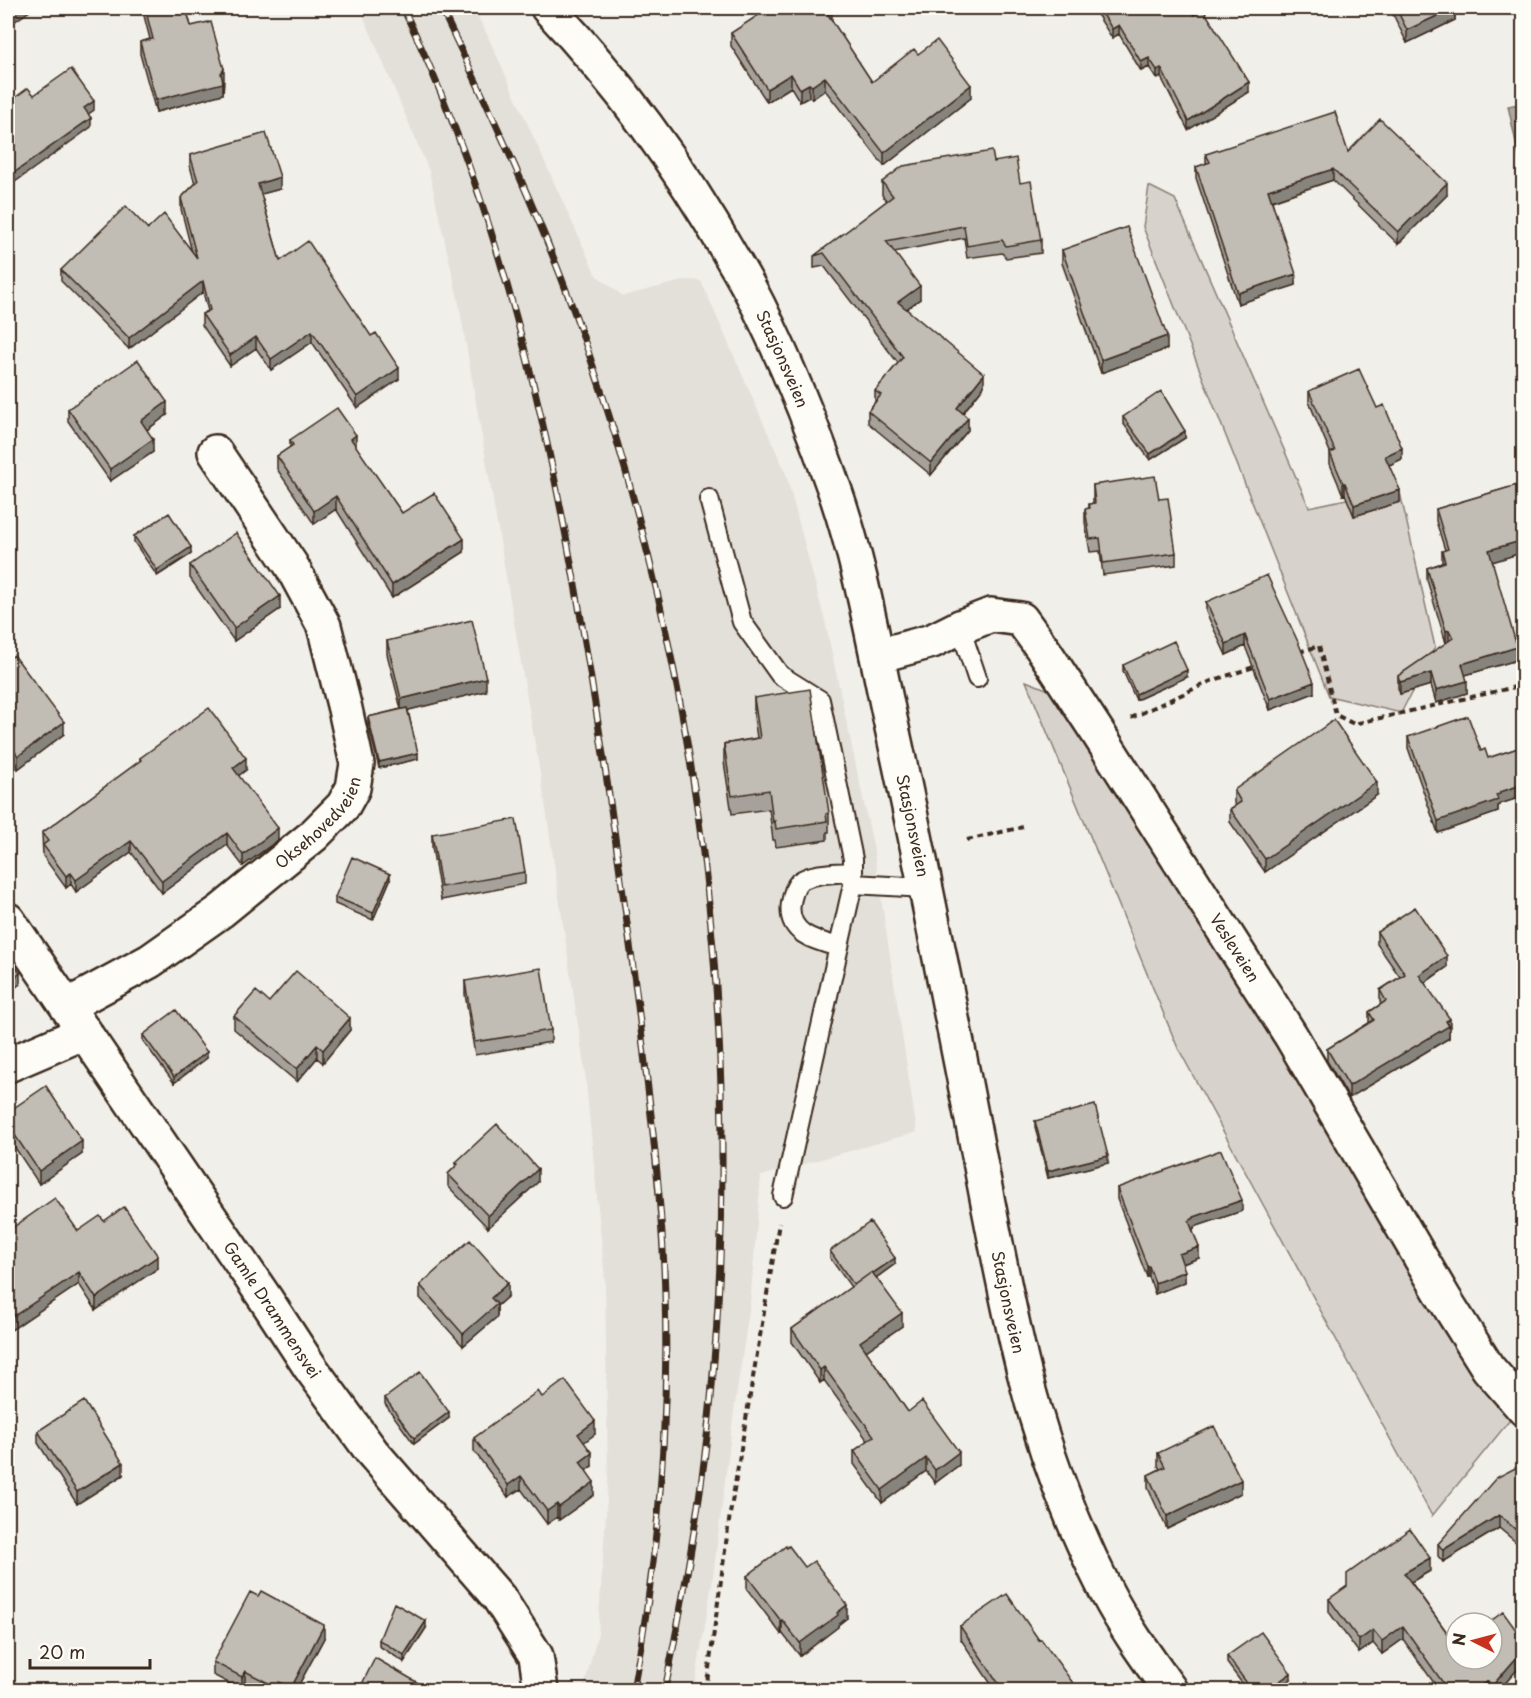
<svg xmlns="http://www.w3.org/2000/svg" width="1531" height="1698" font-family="'Playpen Sans',sans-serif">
<rect width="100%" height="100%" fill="#f1efea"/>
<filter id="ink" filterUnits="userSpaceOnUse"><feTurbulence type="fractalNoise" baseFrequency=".0167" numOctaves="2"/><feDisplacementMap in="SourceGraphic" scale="12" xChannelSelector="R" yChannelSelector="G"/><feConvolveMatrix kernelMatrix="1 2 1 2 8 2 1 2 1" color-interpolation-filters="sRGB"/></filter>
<g filter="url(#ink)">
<path fill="#e3e0da" d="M360,8H473L486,32L596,275L623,296L686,280L701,281L786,474L825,621L873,845L917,1132L761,1176L750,1304L733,1418L712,1584L694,1690H583L598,1633L608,1482L605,1280L585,1072L544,796L459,304L429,171Z"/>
<path fill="#d7d2cc" stroke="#897e75" stroke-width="1.5" d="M1149,186L1175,199L1309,507L1399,488L1435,647L1401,713L1329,696L1143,227Z
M1026,681L1077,701L1510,1420L1432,1516L1177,1046Z"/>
<path fill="#aea69f" stroke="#80746b" stroke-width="1.5" d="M1523,103L1524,170H1522L1508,106Z"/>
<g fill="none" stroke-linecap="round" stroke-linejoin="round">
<defs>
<path id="service" d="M709,499L742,622L780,675L820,700L853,859V884L783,1196
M960,627L977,678
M853,884L926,888
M839,947C816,941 786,934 791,903C792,897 795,886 799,882C811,872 839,873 853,872"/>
<g id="minor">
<path id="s1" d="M877,656L932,641L960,627L991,615L1021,619L1045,652L1098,733L1291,1036L1444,1298L1488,1368L1524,1409"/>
<path id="s2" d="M8,920L265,1298L310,1367L372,1452L499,1598L536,1656L541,1690"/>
<path id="s3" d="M67,1006L150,961L221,911L313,836L343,806L353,788L357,764L345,709L324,626L291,565L215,452"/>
<path d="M8,1065L85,1032"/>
</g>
<g id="secondary">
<path id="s4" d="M548,8C619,83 681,168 732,258C741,273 750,289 758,305C788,366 813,428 835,491C861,566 874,645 891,723C921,860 948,997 975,1135C990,1213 1004,1291 1023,1368C1042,1445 1070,1520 1106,1591C1124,1626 1147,1658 1170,1690"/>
</g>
</defs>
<use href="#service" stroke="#3b2a1e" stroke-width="22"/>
<use href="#minor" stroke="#3b2a1e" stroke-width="38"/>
<use href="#secondary" stroke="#3b2a1e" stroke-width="38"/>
<path stroke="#3b2a1e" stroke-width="4" stroke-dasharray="6 4.5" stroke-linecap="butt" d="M1299,652L1319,646L1336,715L1354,724L1524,685
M1131,718L1211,681L1257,666
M967,840L1023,827
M706,1690L730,1514L779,1223"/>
<use href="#service" stroke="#fdfcf7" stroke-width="18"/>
<use href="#minor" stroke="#fdfcf7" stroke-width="33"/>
<use href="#secondary" stroke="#fdfcf7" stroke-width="33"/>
<defs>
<path id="rail" d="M403,8C520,250 567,517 607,781C621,878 635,975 646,1072C655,1146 663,1221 665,1295C669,1428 658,1560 633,1690
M441,8C495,120 548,233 588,351C703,687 744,1046 711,1398C702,1497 684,1594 665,1690"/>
</defs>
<use href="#rail" stroke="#3b2a1e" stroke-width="7"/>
<use href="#rail" stroke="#fdfcf7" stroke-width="4.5" stroke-dasharray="14" stroke-linecap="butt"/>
</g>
<path fill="#a6a29b" stroke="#3b2a1e" stroke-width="1.5" d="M142,8H186L191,26L224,81L223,94L156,112L140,54V42L150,39Z
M1093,8H1190L1249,92L1188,130L1161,77L1157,79L1149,67L1141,71L1119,34L1112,38Z
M1390,8H1455V20L1407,43Z
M832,21L872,82L918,54L971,98L884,166L825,90L812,99L809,97L800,102L791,87L767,102L731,46V33Z
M1348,152L1447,195L1398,244L1333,180L1272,201L1296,285L1238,304L1196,178V167L1206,164V154Z
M190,155L280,189L261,194L280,261L399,379L357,408L312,342L271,370L256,348L230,366L202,325V314L208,311L203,292L129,349L61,281V270L148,229L192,252L181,209V198L195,184L190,166Z
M994,162L1020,183L1041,240V253L1006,258L1002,253L967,258L964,238L894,252L920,299L906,309L984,386L963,413L968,430L931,475L868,423V411L875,402V391L898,363L824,266L814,268V256L887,201L882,195V182Z
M1062,250L1167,349L1101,373L1062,263Z
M1309,391L1377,408L1402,459L1389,465L1400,502L1354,516L1345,494L1343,495L1330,464V452L1309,402Z
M68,409L167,415L147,430L153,452L110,481L68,421Z
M1123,417L1185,438L1150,460L1123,423Z
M290,440L356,447L402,513L464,552L392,598L336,509L314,524L277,469V456L290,447Z
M1524,483V552L1492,562L1517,660L1465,675L1467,693L1436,703L1431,685L1400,694L1398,688V676L1446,643L1427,580V568L1442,563V551L1445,550L1436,521V509Z
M1093,485L1159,499L1176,553V565L1103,575L1100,551L1090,552L1085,522V509L1089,508V504L1093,503Z
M134,536L191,554L157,576L134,542Z
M190,565L280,609L234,641L190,578Z
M1206,602L1314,693L1270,710L1245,646L1226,655L1206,612Z
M387,641L486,691L408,710L418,759L379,768L368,723V717L401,709L387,654Z
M8,660L64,734L18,769L8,755Z
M1123,665L1187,677L1136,700L1123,671Z
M754,698L829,813V832H827V840L776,847L775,840H773L769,809L732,814L724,762V744L757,738L754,717Z
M1408,737L1481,751L1488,758L1524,746V796L1500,804V805L1498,806V812L1438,833L1408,748Z
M140,758L246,770L238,776L278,840L243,866L227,845L162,893L131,852L76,892L71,884L66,888L43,856L42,833L140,761Z
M1234,790L1377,795L1265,872L1230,822V809L1235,806L1234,803Z
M432,834L525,872V884L441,900L432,847Z
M390,880L373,920L335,904V897Z
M1377,932L1447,967L1425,983L1450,1030L1449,1031V1038L1349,1098L1327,1061V1049L1369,1023V1012L1381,1004L1380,1002V990L1400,977L1377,944Z
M465,981L551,1030V1042L475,1055L465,994Z
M269,1002L350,1030L323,1063L317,1058L297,1082L234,1029V1016Z
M143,1035L207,1058L174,1083L143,1041Z
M8,1112L82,1154L39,1184L8,1137Z
M1035,1121L1108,1163L1048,1178L1035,1127Z
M456,1162L538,1182L488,1228L448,1186V1174L456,1166Z
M1117,1188L1242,1211L1194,1227V1229L1192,1230L1199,1258L1183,1264L1185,1282L1155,1294L1149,1277H1147L1117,1199Z
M104,1221L158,1268L96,1310L79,1284L8,1332V1231H78Z
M830,1251L895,1264L876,1278L902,1326L866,1351L908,1412L959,1465L935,1483L926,1471L882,1503L854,1464V1451L868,1441L824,1380L820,1383L792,1342V1329L851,1287L830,1258Z
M420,1285L508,1296L497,1306V1317L463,1346L420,1298Z
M542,1397L595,1434L584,1442L592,1466L586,1470L594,1495L559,1520L557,1517L547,1524L521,1489L508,1497L474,1451V1438Z
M385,1398L449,1418L414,1444L385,1404Z
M38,1431L123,1475L77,1504L38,1443Z
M1158,1453L1241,1493L1167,1529L1148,1488V1475L1160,1469L1158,1466Z
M1524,1465V1549L1499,1528L1443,1562L1438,1556V1544Z
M805,1567L847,1618L838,1625V1627L800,1656L782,1633L781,1634L747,1589V1576Z
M1430,1571L1411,1582L1456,1645L1524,1641V1662L1499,1690H1439L1403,1639L1382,1654L1373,1643L1359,1653L1329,1612V1599Z
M960,1626L1039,1640L1076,1690H995L960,1638Z
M426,1628L404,1662L379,1646V1640Z
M324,1638L296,1690H259L245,1683L242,1690L213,1675V1662Z
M1227,1656L1291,1679L1276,1690H1247L1227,1663Z"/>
<path fill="#87847e" stroke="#3b2a1e" stroke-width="1.5" d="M17,8H34L8,26V14Z
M1454,8H1455V20L1407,43V30Z
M832,10V23L827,13Z
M1119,25V34L1112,38V29Z
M1149,58V67L1141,71V62Z
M1161,68V77L1157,79V70Z
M224,69V81L223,83V94L156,112V100L221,73Z
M791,74V87L767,102V89Z
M825,77V90L812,99V86Z
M1249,82V92L1188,130V121Z
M809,84V97L800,102V89Z
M971,85V98L884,166V153Z
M94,101V110L84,117V108Z
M91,118V127L8,187V177Z
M1333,169V180L1268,202V190Z
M280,177V189L258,195V184Z
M1447,183V195L1398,244V232Z
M1296,274V285L1238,304V293Z
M203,281V292L129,349V338Z
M920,286V299L898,315V302Z
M312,331V342L271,370V359Z
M1167,336V349L1101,373V360Z
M256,337V348L230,366V355Z
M399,368V379L357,408V397Z
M984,374V386L957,420V408Z
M167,402V415L141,434V421Z
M968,418V430L931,475V463Z
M1185,431V438L1150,460V454Z
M356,435V448L351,439Z
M153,439V452L110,481V469Z
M1402,448V459L1385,467V456Z
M1343,483H1345V494L1343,495Z
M1400,490V502L1354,516V505Z
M336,496V509L314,524V511Z
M464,539V552L392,598V585Z
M1524,540V552L1489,563V550Z
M191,547V554L157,576V570Z
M280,596V609L234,641V628Z
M1449,630V642L1446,643V631Z
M1245,635V646L1226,655V644Z
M1517,647V660L1462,676V664Z
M1187,670V677L1136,700V694Z
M1431,673V685L1400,694V682Z
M486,678V691L401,712V699Z
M1467,681V693L1436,703V690Z
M1314,682V693L1270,710V699Z
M64,722V734L18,769V756Z
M418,753V759L379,768V762Z
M246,758V770L233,780V768Z
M1377,782V795L1265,872V859Z
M1524,784V796L1500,804V805L1498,806V812L1438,833V821L1496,795L1500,792Z
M278,828V840L243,866V855Z
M227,833V845L162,893V881Z
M131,841V852L76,892V880Z
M71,873V884L66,888V876Z
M390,874V880L373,920V913Z
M1447,956V967L1419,986V975Z
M20,973V984L8,993V982Z
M350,1018V1030L323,1063V1050Z
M1450,1019V1030L1449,1031V1038L1349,1098V1086Z
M317,1045V1058L297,1082V1069Z
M207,1052V1058L174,1083V1077Z
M82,1141V1154L39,1184V1171Z
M1108,1156V1163L1048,1178V1171Z
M538,1169V1182L488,1228V1216Z
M1242,1200V1211L1194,1227V1229L1189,1232V1221L1194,1217Z
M1199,1247V1258L1179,1265V1254Z
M158,1256V1268L96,1310V1298Z
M895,1258V1264L855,1293V1286Z
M1147,1266H1149V1277H1147Z
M1185,1271V1282L1155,1294V1283Z
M79,1272V1284L8,1332V1320Z
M508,1283V1296L497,1306V1317L463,1346V1334L491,1298Z
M902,1313V1326L860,1355V1342Z
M824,1367V1380L820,1383V1370Z
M449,1412V1418L414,1444V1438Z
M595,1421V1434L578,1447V1434Z
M959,1452V1465L935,1483V1470Z
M592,1453V1466L580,1475V1462Z
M926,1458V1471L882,1503V1490Z
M123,1463V1475L77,1504V1492Z
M521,1476V1489L508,1497V1485Z
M1241,1480V1493L1167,1529V1516Z
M594,1482V1495L559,1520V1507Z
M557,1504V1517L547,1524V1511Z
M1499,1515V1528L1443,1562V1550Z
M1430,1558V1571L1404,1586V1573Z
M847,1605V1618L838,1625V1627L800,1656V1643Z
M782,1620V1633L781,1634V1621Z
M426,1621V1628L404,1662V1655Z
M324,1625V1638L296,1690H291V1688Z
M1403,1626V1639L1382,1654V1641Z
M1373,1630V1643L1359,1653V1640Z
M1524,1649V1662L1499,1690H1492V1686Z
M245,1671V1683L242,1690V1677Z
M1291,1673V1679L1276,1690H1267Z
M1488,1681V1690H1474Z
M279,1682V1690H276V1687Z"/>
<path fill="#c1bcb4" stroke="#3b2a1e" stroke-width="1.5" d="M8,8H17L8,14Z
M145,8H186L191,26L208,22V23L211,22L224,69L221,73L223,83L156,100L140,42L153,39Z
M769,8H830L832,10L827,13L872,82L914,49L918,54L937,40L971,85L884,153L825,77L812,86L809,84L800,89L791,74L767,89L731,33Z
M1099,8H1190L1194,15L1203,9L1249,82L1188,121L1161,68L1157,70L1149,58L1141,62L1119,25L1112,29Z
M1396,8H1454L1407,30Z
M71,69L94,101L84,108L91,118L8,177V103L28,88L34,95Z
M1335,112L1348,152L1380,119L1447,183L1398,232L1333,169L1268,190L1296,274L1238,293L1196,167L1210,162L1206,154Z
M266,133L280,177L258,184L280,261L308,241L371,336L376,333L399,368L357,397L312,331L271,359L256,337L230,355L202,314L210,310L203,281L129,338L61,270L126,206L148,229L164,214L197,258L181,198L198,181L190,155Z
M992,151L994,162L1016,158L1020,183L1031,181L1041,240L1006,246L1002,240L967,246L964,226L886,241L920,286L898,302L984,374L957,408L968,418L931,463L868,411L881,395L875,391L903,357L824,253L814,256L893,196L882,182L903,166Z
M1127,227L1167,336L1101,360L1062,250Z
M138,360L167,402L141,421L153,439L110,469L68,409Z
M1359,369L1377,408L1384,405L1402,448L1385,456L1400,490L1354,505L1345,483H1343L1330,453L1335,451L1309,391Z
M1161,391L1185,431L1150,454L1123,417Z
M337,408L356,435L351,439L402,513L434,493L464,539L392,585L336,496L314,511L277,456L293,445L290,440Z
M1155,476L1159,499L1168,498L1176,553L1103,563L1100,538L1090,539L1085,509L1090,508L1089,504L1095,503L1093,485Z
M1524,483V540L1489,550L1517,647L1462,664L1467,681L1436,690L1431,673L1400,682L1398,676L1453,638L1449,630L1446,631L1427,568L1445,562L1442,551L1448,549L1436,509Z
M169,513L191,547L157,570L134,536Z
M236,533L280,596L234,628L190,565Z
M1267,575L1299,644L1314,682L1270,699L1245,635L1226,644L1206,602Z
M472,620L486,678L401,699L387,641Z
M1174,641L1187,670L1136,694L1123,665Z
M14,655L64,722L18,756L8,742V660Z
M810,689L829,813L826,814L827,821L776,829L775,821L773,822L769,790L732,796L724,744L760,738L754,698Z
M209,708L246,758L233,768L278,828L243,855L227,833L162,881L131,841L76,880L71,873L66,876L43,845L48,841L42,833L141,760L140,758Z
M407,708L418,753L379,762L368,717Z
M1468,716L1481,751L1485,749L1488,758L1524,746V784L1500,792V794L1496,795L1498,800L1438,821L1408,737Z
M1334,720L1377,782L1265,859L1230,809L1241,802L1234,790Z
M516,819L525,872L441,887L432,834Z
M352,857L390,874L373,913L335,897Z
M1415,907L1447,956L1419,975L1450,1019L1446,1021L1449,1026L1349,1086L1327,1049L1374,1020L1369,1012L1386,1001L1380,990L1405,974L1377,932Z
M8,955L20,973L8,982Z
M541,968L551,1030L475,1042L465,981Z
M296,971L350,1018L323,1050L317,1045L297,1069L234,1016L256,991L269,1002Z
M176,1010L207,1052L174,1077L143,1035Z
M46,1086L82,1141L39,1171L8,1125V1112Z
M1095,1105L1108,1156L1048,1171L1035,1121Z
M497,1124L538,1169L488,1216L448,1174L458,1164L456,1162Z
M1221,1150L1242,1200L1194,1217V1218L1189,1221L1199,1247L1179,1254L1185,1271L1155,1283L1149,1266H1147L1117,1188Z
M55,1198L78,1231L100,1216L104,1221L124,1207L158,1256L96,1298L79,1272L8,1320V1231Z
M870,1222L895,1258L873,1273L872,1272L854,1285L830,1251Z
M470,1240L508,1283L491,1298L497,1304L463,1334L420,1285Z
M872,1272L902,1313L860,1342L908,1412L922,1401L959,1452L935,1470L926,1458L882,1490L854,1451L874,1436L824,1367L820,1370L792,1329Z
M420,1372L449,1412L414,1438L385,1398Z
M565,1380L595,1421L578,1434L592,1453L580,1462L594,1482L559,1507L557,1504L547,1511L521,1476L508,1485L474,1438L538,1391L542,1397Z
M84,1401L123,1463L77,1492L38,1431Z
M1214,1426L1241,1480L1167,1516L1148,1475L1165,1467L1158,1453Z
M1523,1464L1524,1465V1537L1499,1515L1443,1550L1438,1544L1496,1478Z
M1410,1529L1430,1558L1404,1573L1456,1645V1659H1492V1623H1488L1503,1612L1524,1641V1649L1492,1686L1488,1681L1474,1690H1448L1403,1626L1382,1641L1373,1630L1359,1640L1329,1599L1347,1586V1574Z
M786,1546L787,1548L789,1546L805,1567L814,1561L847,1605L837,1613L838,1615L800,1643L782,1620L781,1621L747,1576Z
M261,1591L324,1625L291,1688L279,1682L276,1687L245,1671L242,1677L213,1662L250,1592L258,1596Z
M1007,1594L1039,1640L1041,1639L1073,1683L1072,1685L1076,1690H1003L960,1626Z
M394,1603L426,1621L404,1655L379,1640Z
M1261,1632L1291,1673L1267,1690H1252L1227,1656Z
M375,1658L427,1688L425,1690H359Z"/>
</g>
<g text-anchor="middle" stroke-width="5" stroke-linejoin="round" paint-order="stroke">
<g font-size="16" fill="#3b2a1e" stroke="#fdfcf7">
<text dy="6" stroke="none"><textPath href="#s4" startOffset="424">Stasjonsveien</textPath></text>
<text dy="6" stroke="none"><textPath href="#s3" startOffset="314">Oksehovedveien</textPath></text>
<text dy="6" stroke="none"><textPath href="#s4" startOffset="910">Stasjonsveien</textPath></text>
<text dy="6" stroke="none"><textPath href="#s1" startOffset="544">Vesleveien</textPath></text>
<text dy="6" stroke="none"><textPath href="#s4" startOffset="1396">Stasjonsveien</textPath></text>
<text dy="6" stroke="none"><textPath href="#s2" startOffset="471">Gamle Drammensvei</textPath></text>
</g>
</g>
<rect width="1531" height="1698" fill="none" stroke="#fdfcf7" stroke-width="30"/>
<rect x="15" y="15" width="1501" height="1668" fill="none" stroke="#3b2a1e" stroke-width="2" filter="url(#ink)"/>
<g transform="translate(1474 1641) rotate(276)"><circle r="28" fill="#fdfcf7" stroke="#afa8a0" stroke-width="1.5"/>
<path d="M0-4.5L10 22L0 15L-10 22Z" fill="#c8321e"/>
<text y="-9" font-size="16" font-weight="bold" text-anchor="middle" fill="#3b2a1e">N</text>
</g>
<path d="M30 1659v9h120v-9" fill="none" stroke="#3b2a1e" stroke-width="3"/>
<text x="39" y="1659" font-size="18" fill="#3b2a1e" stroke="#fdfcf7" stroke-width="4.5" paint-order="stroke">20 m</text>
</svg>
